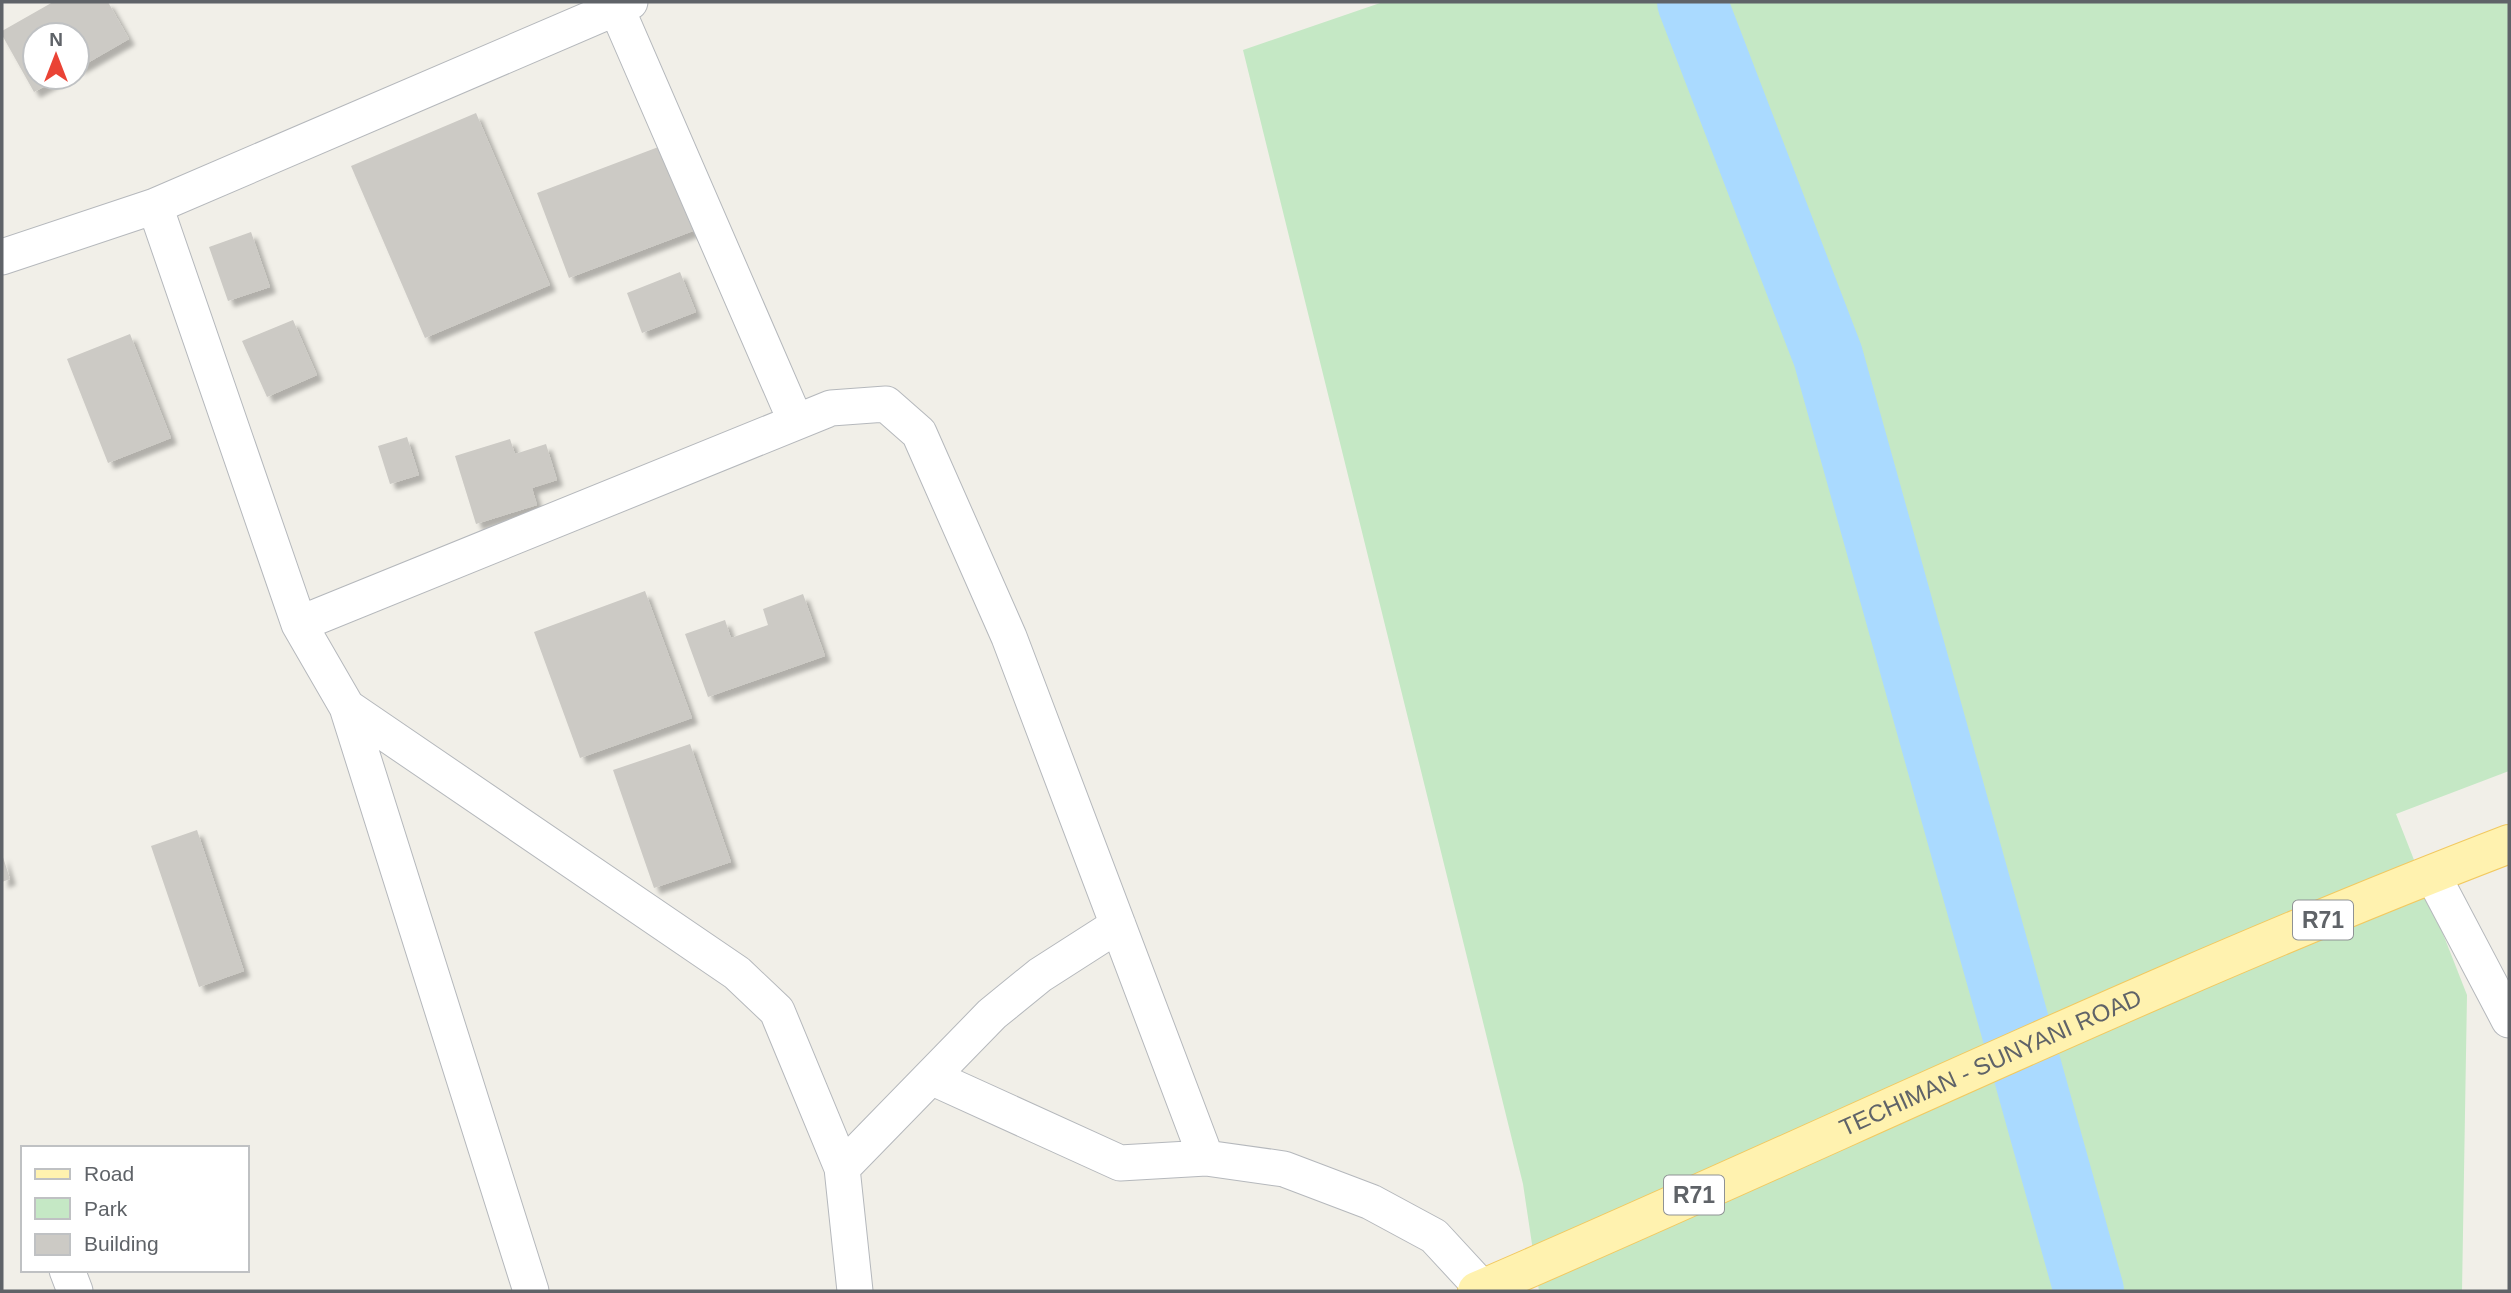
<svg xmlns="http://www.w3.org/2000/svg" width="2511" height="1293" font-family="Helvetica,sans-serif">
<defs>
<filter id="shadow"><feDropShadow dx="6" dy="6" stdDeviation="2" flood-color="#0004"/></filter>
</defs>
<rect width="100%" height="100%" fill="#f1efe8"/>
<path fill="#c5e8c5" d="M1383,2H2509V771L2396,814L2467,995L2462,1291H1539L1523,1184L1243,50Z"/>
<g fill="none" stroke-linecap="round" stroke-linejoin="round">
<path stroke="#aadaff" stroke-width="70" d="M1692,2L1828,356L2089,1291"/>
</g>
<path fill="#cccac5" filter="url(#shadow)" d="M53,2H108L129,39L77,69V35H35V77H62L34,92L2,35V31Z
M476,113L550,285L425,338L351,166Z
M661,146L693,231L569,278L537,193Z
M251,232L270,287L228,301L209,247Z
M680,272L696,312L642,333L627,293Z
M293,320L317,375L267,397L242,341Z
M130,334L171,438L108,463L67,359Z
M407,437L419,475L390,484L378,446Z
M510,439L515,454L546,444L557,480L532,488L537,505L476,524L455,456Z
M645,591L692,718L580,758L534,632Z
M803,594L825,656L708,697L685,634L725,620L731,638L768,625L763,609Z
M690,744L731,862L654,888L613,770Z
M197,830L244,971L199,987L151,846Z
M2,854L10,879L2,882Z"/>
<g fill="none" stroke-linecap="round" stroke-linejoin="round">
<defs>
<path id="street" d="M616,7L796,422
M155,206L299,624L347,707L531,1291
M2,257L155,206L630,2
M299,624L831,408L886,404L919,433L1009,637L1206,1158L1284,1169L1371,1202L1434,1236L1483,1289
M347,707L737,973L777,1011L842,1168L855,1291
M2432,874L2509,1020
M931,1077L1120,1163L1206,1158
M842,1168L992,1014L1040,975L1118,925
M67,1270L75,1291"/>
<g id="primary">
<path id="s1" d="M1477,1291C1821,1143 2159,978 2509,844"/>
</g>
</defs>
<use href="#street" stroke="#b5b8bc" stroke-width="37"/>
<use href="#primary" stroke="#f2c960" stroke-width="40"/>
<use href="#street" stroke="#fff" stroke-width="35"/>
<use href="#primary" stroke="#fff2af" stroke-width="38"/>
</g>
<g text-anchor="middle" stroke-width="5" stroke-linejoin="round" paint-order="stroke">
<g fill="#fff" stroke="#8f9295" stroke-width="2">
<rect x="2293" y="900.5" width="60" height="39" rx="5"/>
<rect x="1664" y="1175.5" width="60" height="39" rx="5"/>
</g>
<g font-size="23" font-weight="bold" fill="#5f6368">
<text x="2323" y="928">R71</text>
<text x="1694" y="1203">R71</text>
</g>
<g font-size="24" fill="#5f6368" stroke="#fff">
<text dy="8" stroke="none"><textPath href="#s1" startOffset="562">TECHIMAN - SUNYANI ROAD</textPath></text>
</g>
</g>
<rect width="2511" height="1293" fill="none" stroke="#5f6368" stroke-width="7"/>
<rect x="21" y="1146" width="228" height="126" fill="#ffffff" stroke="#bfc1c3" stroke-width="2"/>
<rect x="35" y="1169" width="35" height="10" fill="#fff2af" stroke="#bfc1c3" stroke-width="2"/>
<text x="84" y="1181" font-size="21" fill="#5f6368">Road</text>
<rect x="35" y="1198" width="35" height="21" fill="#c5e8c5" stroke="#bfc1c3" stroke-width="2"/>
<text x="84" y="1216" font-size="21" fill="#5f6368">Park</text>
<rect x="35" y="1234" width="35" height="21" fill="#cccac5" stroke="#bfc1c3" stroke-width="2"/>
<text x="84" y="1251" font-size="21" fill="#5f6368">Building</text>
<g transform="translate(56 56)"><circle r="33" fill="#ffffff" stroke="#bfc1c3" stroke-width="2"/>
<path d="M0-5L12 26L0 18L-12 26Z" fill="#ea4335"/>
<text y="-10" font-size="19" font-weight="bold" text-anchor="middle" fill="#5f6368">N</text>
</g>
</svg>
